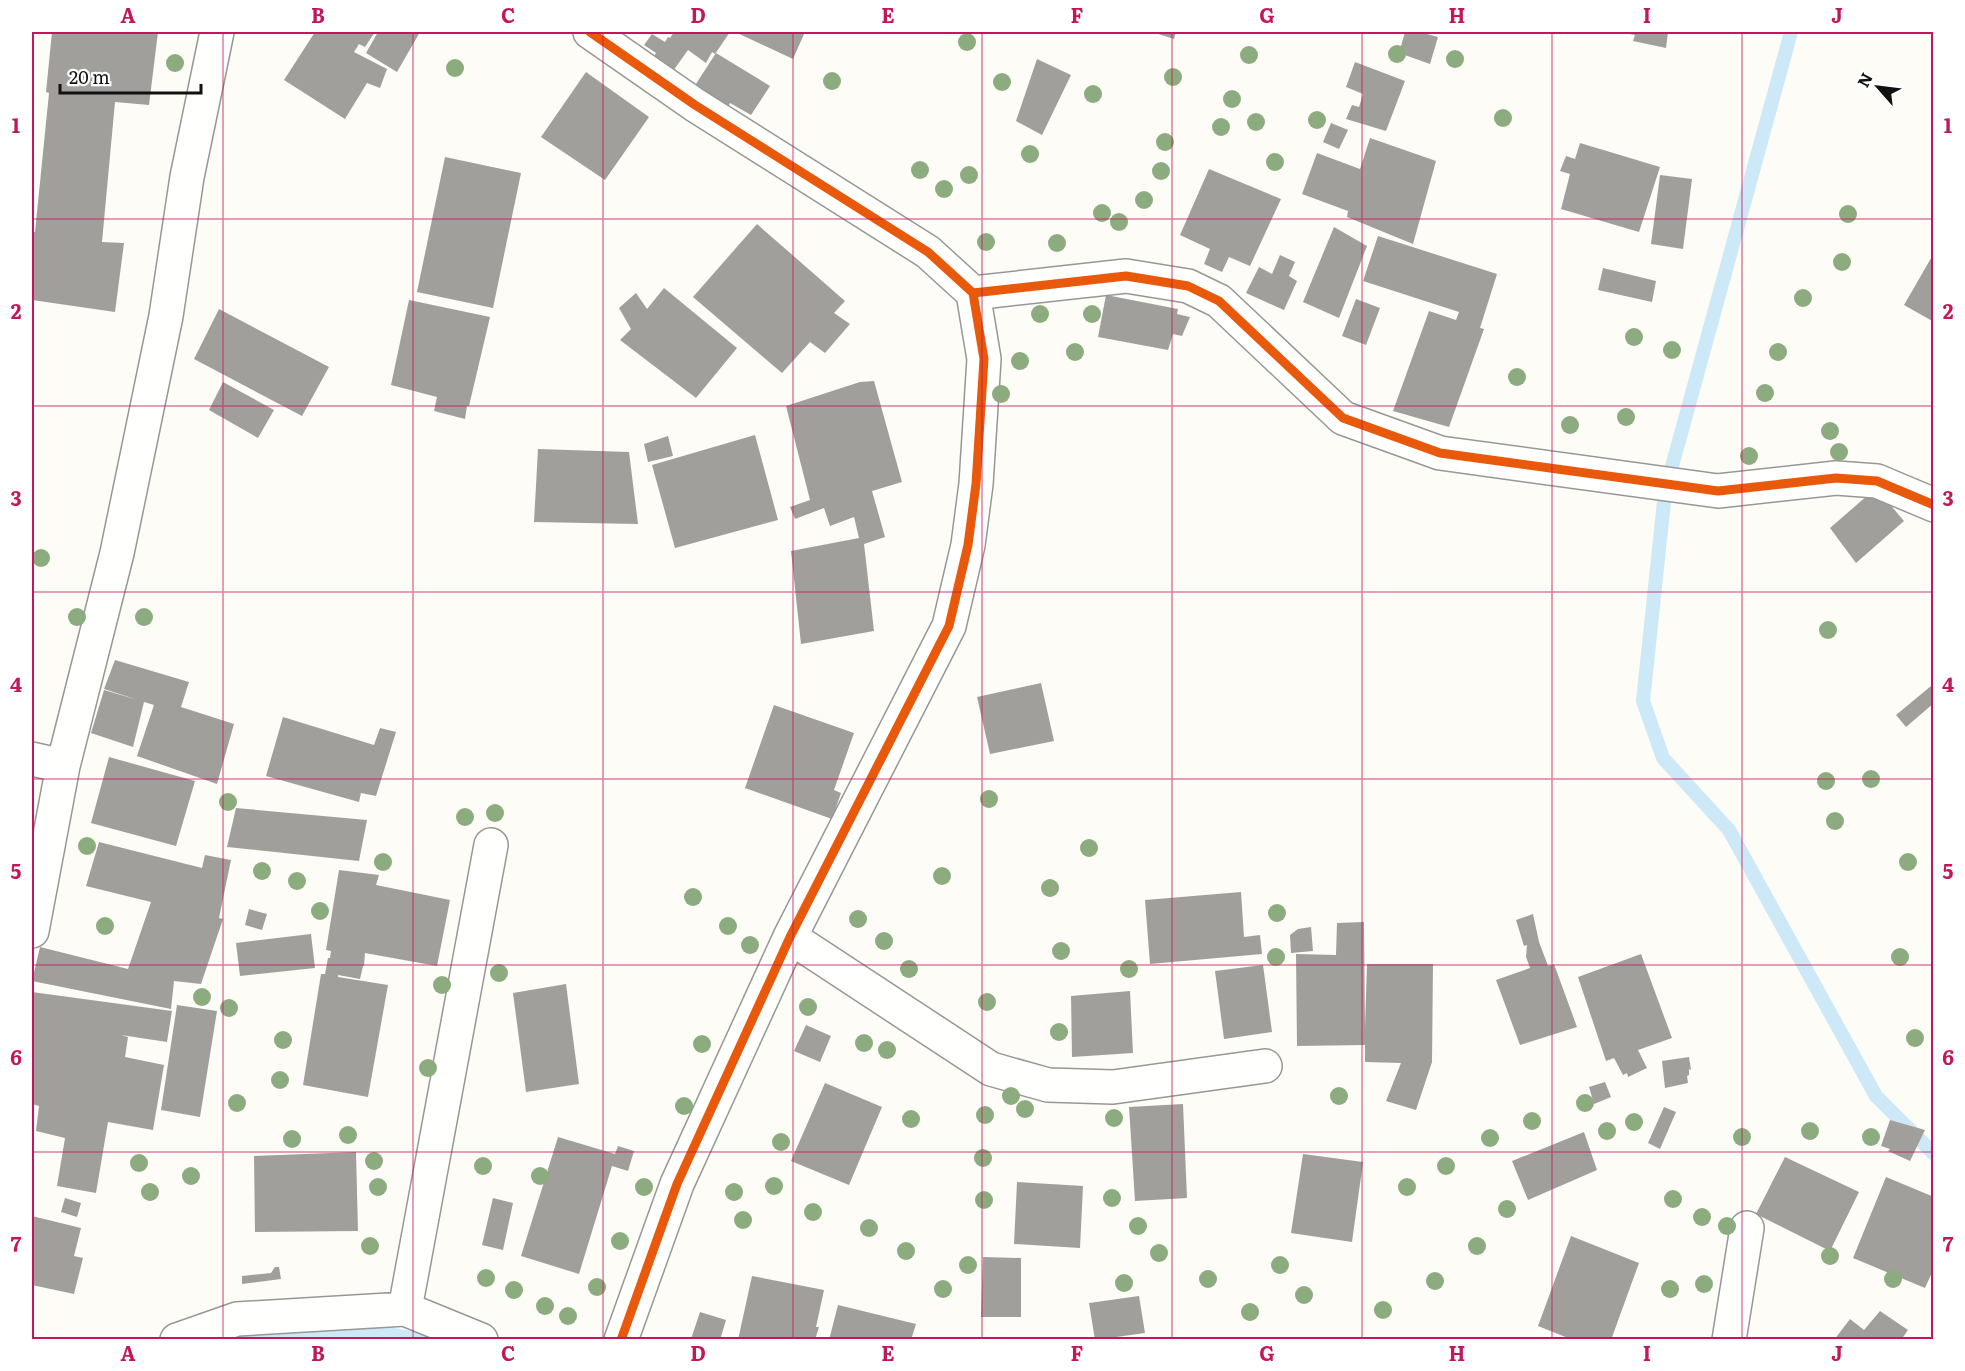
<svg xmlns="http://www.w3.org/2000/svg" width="1965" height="1371" font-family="Literata,serif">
<rect width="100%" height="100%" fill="#fdfcf7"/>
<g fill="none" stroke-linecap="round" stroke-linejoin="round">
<path stroke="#cde8f7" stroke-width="14" d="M1791,32L1665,492L1643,701L1663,758L1729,830L1876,1096L1934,1154
M243,1340C288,1327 373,1328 419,1340"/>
</g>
<path fill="#a19f9c" d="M52,32H158L149,105L115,102L102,242L124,243L115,312L32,300V232H35L49,93L46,92Z
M315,32H375L365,47L359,44L354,52L387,69L380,88L367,83L345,119L284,80Z
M378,32H420L397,72L366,53Z
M674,32H730L715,54L712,52L706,63L688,50L673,71L653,58L656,53L644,45L652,34L665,42L668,37L670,38Z
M735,32H801L804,34L793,59Z
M1152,32H1176L1174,39Z
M1405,32H1420L1438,37L1430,64L1399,53Z
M1618,32H1668L1666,48L1633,41L1635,35Z
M716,53L770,86L751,115L730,103L728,107L694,87Z
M1037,59L1071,75L1042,135L1016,121Z
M1355,62L1405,81L1386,131L1346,119L1352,105L1359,107L1363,94L1346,87Z
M586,72L649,117L605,180L541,137Z
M1331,123L1348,130L1339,149L1323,142Z
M1370,138L1436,161L1413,244L1347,217L1348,211L1302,194L1317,153L1360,169Z
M1580,143L1660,167L1639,232L1561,209L1570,174L1560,171L1566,156L1575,159Z
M445,157L521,173L493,308L417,292Z
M1209,169L1281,199L1250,266L1229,257L1222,272L1204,264L1210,249L1180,235Z
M1660,175L1692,179L1683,249L1651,244Z
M757,224L845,301L834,313L850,324L825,353L810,342L782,373L693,297Z
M1334,227L1367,246L1339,318L1303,302Z
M1378,236L1497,274L1480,328L1484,329L1449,427L1393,411L1429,311L1456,320L1459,312L1363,281Z
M1934,253V322L1904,305Z
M1280,255L1295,262L1289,276L1297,281L1284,310L1246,293L1259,267L1272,274Z
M1603,268L1656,281L1652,302L1598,290Z
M664,288L737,348L696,398L620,340L631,329L619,308L636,293L647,309Z
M1106,295L1178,309L1177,314L1190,317L1182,336L1173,334L1168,350L1098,337Z
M1356,299L1380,308L1366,345L1342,336Z
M409,300L490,317L469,406H467L465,419L434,411L437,397L391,385Z
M219,309L329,367L302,416L194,359Z
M874,381L902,482L872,491L885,537L864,544L874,631L801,644L791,551L859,538L854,517L830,526L824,508L795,519L790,507L810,500L786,406L860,382Z
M223,382L274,410L258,438L209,410Z
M755,435L778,520L675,548L652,465Z
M668,436L673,456L648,462L644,444Z
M538,449L629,452L638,524L534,522Z
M1876,488L1904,521L1856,563L1830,528Z
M115,660L189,682L181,707L234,724L217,784L137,756L154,705L144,702L133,747L91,733L104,690L138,700L104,689Z
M1041,683L1054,741L990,754L977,697Z
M1931,686L1934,689V703L1906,727L1896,715Z
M774,705L854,733L834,790L841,793L832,819L745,788Z
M283,717L374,745L380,728L396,732L376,796L361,793L359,802L266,776Z
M109,757L195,781L176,846L91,823Z
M236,808L367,820L359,861L227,847Z
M99,842L202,868L205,855L231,860L219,918L223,919L202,981L201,984L174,981L171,1009L32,981L40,947L128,969L151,902L86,886Z
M339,870L379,875L376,885L450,900L437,966L365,953L364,966H363L360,979L338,975V977L388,985L368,1097L303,1085L321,974H325L328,958H330L331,951L326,950Z
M1241,892L1244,937L1260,935L1262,954L1150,964L1145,900Z
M249,909L267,914L262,930L245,925Z
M1533,914L1539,942L1547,963L1548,966L1554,964L1577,1027L1520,1045L1496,980L1530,968L1526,957L1527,945L1524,946L1516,920Z
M1364,922L1365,1028L1367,964H1433L1432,1062L1416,1110L1386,1101L1401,1063L1365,1062V1045L1297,1046L1296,954L1336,955L1337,923Z
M1311,927L1313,951L1291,953L1290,935L1298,929Z
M311,934L315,968L240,976L236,943Z
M1641,954L1672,1038L1638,1050L1647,1068L1628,1077L1627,1073L1623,1075L1614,1058L1606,1061L1578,977Z
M1263,965L1272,1032L1224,1039L1215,971Z
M566,984L579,1084L526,1092L513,993Z
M1130,991L1133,1053L1072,1057L1071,996Z
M32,992L172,1011L167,1042L121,1035L128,1037L125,1057L164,1065L153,1130L108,1122L96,1193L57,1186L65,1138L36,1131L39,1106L32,1104Z
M177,1005L217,1011L200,1117L161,1110Z
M806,1025L831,1036L820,1062L794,1051Z
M1689,1057L1691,1070L1689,1069V1075L1687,1076L1688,1083L1665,1088L1662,1061Z
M1605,1082L1611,1097L1594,1104L1589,1087Z
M825,1083L882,1107L849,1185L791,1161Z
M1183,1104L1187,1198L1135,1201L1129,1107Z
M1664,1107L1676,1112L1660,1149L1648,1143Z
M1890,1120L1925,1130L1910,1161L1888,1151L1890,1149L1881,1146Z
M1584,1132L1597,1170L1528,1200L1512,1161Z
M558,1137L615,1154L618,1146L634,1151L628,1171L612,1166L579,1274L521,1256Z
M356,1152L358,1231L255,1232L254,1156Z
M1303,1154L1363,1162L1352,1242L1291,1233Z
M1785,1157L1859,1192L1830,1251L1756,1214Z
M1886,1177L1934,1197V1268L1925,1288L1853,1258Z
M1017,1182L1083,1186L1080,1248L1014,1244Z
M65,1198L81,1203L77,1217L61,1212Z
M493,1198L513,1203L503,1250L482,1245Z
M32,1216L81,1228L74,1256L83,1258L74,1294L32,1285Z
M1571,1236L1639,1263L1611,1340H1573L1538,1326Z
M983,1257L1021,1258V1317H981Z
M275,1267H279L281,1279L242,1284V1276L271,1273Z
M752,1276L824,1290L816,1327H819L815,1340H738Z
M1139,1296L1145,1333L1095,1340L1089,1303Z
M838,1305L916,1324L911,1340H829Z
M1880,1311L1908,1330L1901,1340H1834L1850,1319L1864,1330Z
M700,1312L726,1320L720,1340L691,1339Z"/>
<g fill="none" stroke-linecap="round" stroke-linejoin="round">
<defs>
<path id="minor" d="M590,32L695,105L928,252L973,293L984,359L976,484L968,545L949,626L790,937L677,1184L621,1340
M973,293L1126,276L1188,286L1219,301L1343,418L1440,453L1718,491L1836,478L1877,481L1934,505
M32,759L63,766
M32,931L63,766L117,553L166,316L187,177L217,32
M790,937L991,1069L1048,1085L1113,1087L1265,1066
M405,1309L491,845
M177,1340L237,1319L405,1309L481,1340
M1729,1340L1747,1228"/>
</defs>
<use href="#minor" stroke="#979795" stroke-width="36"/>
<use href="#minor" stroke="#fffffe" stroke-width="33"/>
<defs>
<path id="cycleway" d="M590,32L695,105L928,252L973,293L984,359L976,484L968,545L949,626L790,937L677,1184L621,1340
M973,293L1126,276L1188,286L1219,301L1343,418L1440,453L1718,491L1836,478L1877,481L1934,505"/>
</defs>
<use href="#cycleway" stroke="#fff" stroke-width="13"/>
<use href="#cycleway" stroke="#e8590c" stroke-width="9"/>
</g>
<g fill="#8cac80">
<circle cx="967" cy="42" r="9"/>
<circle cx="1397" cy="54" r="9"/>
<circle cx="1249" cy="55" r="9"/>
<circle cx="1455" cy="59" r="9"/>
<circle cx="175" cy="63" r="9"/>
<circle cx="455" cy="68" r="9"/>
<circle cx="1173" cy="77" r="9"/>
<circle cx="832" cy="81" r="9"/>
<circle cx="1002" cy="82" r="9"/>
<circle cx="1093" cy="94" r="9"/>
<circle cx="1232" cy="99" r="9"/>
<circle cx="1503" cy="118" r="9"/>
<circle cx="1317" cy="120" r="9"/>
<circle cx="1256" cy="122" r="9"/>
<circle cx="1221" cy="127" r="9"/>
<circle cx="1165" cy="142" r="9"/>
<circle cx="1030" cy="154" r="9"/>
<circle cx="1275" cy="162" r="9"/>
<circle cx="920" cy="170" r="9"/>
<circle cx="1161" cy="171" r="9"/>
<circle cx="969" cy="175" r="9"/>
<circle cx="944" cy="189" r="9"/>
<circle cx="1144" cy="200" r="9"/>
<circle cx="1102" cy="213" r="9"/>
<circle cx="1848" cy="214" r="9"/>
<circle cx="1119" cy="222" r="9"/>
<circle cx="986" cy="242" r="9"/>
<circle cx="1057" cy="243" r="9"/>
<circle cx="1842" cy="262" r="9"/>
<circle cx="1803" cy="298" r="9"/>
<circle cx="1040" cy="314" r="9"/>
<circle cx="1092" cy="314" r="9"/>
<circle cx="1634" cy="337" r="9"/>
<circle cx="1672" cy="350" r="9"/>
<circle cx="1075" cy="352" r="9"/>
<circle cx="1778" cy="352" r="9"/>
<circle cx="1020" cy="361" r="9"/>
<circle cx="1517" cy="377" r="9"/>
<circle cx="1765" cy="393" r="9"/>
<circle cx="1001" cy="394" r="9"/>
<circle cx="1626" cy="417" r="9"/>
<circle cx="1570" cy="425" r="9"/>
<circle cx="1830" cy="431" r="9"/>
<circle cx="1839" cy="452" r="9"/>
<circle cx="1749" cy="456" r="9"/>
<circle cx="41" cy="558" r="9"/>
<circle cx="77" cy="617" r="9"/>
<circle cx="144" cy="617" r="9"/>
<circle cx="1828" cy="630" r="9"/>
<circle cx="1871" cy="779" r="9"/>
<circle cx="1826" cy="781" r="9"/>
<circle cx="989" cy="799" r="9"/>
<circle cx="228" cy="802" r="9"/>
<circle cx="495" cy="813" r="9"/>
<circle cx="465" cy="817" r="9"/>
<circle cx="1835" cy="821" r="9"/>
<circle cx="87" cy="846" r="9"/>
<circle cx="1089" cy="848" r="9"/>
<circle cx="383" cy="862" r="9"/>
<circle cx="1908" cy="862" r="9"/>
<circle cx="262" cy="871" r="9"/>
<circle cx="942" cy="876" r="9"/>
<circle cx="297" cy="881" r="9"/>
<circle cx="1050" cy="888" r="9"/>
<circle cx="693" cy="897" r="9"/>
<circle cx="320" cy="911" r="9"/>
<circle cx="1277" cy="913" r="9"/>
<circle cx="858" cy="919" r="9"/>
<circle cx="105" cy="926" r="9"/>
<circle cx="728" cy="926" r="9"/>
<circle cx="884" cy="941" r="9"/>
<circle cx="750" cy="945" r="9"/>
<circle cx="1061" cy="951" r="9"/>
<circle cx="1276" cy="957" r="9"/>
<circle cx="1900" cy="957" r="9"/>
<circle cx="909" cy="969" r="9"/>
<circle cx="1129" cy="969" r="9"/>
<circle cx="499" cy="973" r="9"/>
<circle cx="442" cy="985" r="9"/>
<circle cx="202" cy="997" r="9"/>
<circle cx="987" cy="1002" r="9"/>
<circle cx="808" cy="1007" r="9"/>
<circle cx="229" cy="1008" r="9"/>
<circle cx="1059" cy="1032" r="9"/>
<circle cx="1915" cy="1038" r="9"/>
<circle cx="283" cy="1040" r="9"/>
<circle cx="864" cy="1043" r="9"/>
<circle cx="702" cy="1044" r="9"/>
<circle cx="887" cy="1050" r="9"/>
<circle cx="428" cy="1068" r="9"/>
<circle cx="280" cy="1080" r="9"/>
<circle cx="1011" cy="1096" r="9"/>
<circle cx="1339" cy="1096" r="9"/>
<circle cx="237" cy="1103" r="9"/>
<circle cx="1585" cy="1103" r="9"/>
<circle cx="684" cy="1106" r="9"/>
<circle cx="1025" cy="1109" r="9"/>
<circle cx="985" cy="1115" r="9"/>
<circle cx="1114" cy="1118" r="9"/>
<circle cx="911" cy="1119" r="9"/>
<circle cx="1532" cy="1121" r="9"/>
<circle cx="1634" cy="1122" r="9"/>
<circle cx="1607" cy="1131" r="9"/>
<circle cx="1810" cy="1131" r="9"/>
<circle cx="348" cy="1135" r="9"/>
<circle cx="1742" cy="1137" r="9"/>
<circle cx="1871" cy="1137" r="9"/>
<circle cx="1490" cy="1138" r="9"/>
<circle cx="292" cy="1139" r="9"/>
<circle cx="781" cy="1142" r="9"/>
<circle cx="983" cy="1158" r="9"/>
<circle cx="374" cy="1161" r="9"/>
<circle cx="139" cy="1163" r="9"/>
<circle cx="483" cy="1166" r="9"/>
<circle cx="1446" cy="1166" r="9"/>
<circle cx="191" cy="1176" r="9"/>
<circle cx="540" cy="1176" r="9"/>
<circle cx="774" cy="1186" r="9"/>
<circle cx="378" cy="1187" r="9"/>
<circle cx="644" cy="1187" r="9"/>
<circle cx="1407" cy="1187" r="9"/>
<circle cx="150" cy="1192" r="9"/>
<circle cx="734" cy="1192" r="9"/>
<circle cx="1112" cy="1198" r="9"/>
<circle cx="1673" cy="1199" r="9"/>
<circle cx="984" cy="1200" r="9"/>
<circle cx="1507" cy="1209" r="9"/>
<circle cx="813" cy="1212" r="9"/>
<circle cx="1702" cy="1217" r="9"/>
<circle cx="743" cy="1220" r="9"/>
<circle cx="1138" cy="1226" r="9"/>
<circle cx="1727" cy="1226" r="9"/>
<circle cx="869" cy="1228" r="9"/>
<circle cx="620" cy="1241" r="9"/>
<circle cx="370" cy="1246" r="9"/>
<circle cx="1477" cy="1246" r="9"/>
<circle cx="906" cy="1251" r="9"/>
<circle cx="1159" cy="1253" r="9"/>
<circle cx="1830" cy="1256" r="9"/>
<circle cx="968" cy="1265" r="9"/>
<circle cx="1280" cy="1265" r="9"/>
<circle cx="486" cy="1278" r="9"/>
<circle cx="1208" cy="1279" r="9"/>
<circle cx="1893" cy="1279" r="9"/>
<circle cx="1435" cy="1281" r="9"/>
<circle cx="1124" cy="1283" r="9"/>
<circle cx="1704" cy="1284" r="9"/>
<circle cx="597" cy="1287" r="9"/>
<circle cx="943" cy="1289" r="9"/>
<circle cx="1670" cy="1289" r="9"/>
<circle cx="514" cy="1290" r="9"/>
<circle cx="1304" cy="1295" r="9"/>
<circle cx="545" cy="1306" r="9"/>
<circle cx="1383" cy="1310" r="9"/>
<circle cx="1250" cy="1312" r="9"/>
<circle cx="568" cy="1316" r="9"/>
</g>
<path fill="none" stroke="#c2185b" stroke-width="1.5" stroke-opacity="0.55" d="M223,32V1340M413,32V1340M603,32V1340M793,32V1340M982,32V1340M1172,32V1340M1362,32V1340M1552,32V1340M1742,32V1340M32,219H1934M32,406H1934M32,592H1934M32,779H1934M32,965H1934M32,1152H1934"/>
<rect width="1965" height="1371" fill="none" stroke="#ffffff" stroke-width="66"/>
<g transform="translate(1878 87) rotate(298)" stroke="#ffffff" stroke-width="4.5" paint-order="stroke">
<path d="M0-4.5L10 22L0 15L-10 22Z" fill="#111111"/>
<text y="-9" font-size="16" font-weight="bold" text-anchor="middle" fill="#111111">N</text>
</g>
<path d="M60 84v9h141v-9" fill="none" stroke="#111111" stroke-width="3"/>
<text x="69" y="84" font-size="18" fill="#111111" stroke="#ffffff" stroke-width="4.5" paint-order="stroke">20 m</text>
<rect x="33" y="33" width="1899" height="1305" fill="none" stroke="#c2185b" stroke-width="2"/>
<g font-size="20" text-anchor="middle" font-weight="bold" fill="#c2185b">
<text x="128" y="23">A</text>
<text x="318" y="23">B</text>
<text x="508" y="23">C</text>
<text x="698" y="23">D</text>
<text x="888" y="23">E</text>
<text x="1077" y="23">F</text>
<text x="1267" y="23">G</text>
<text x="1457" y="23">H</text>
<text x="1647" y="23">I</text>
<text x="1837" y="23">J</text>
<text x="16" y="133">1</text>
<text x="1948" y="133">1</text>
<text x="16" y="319">2</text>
<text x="1948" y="319">2</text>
<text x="16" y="506">3</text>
<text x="1948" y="506">3</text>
<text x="16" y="692">4</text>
<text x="1948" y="692">4</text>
<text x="16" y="879">5</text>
<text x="1948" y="879">5</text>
<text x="16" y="1065">6</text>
<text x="1948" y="1065">6</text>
<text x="16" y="1252">7</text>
<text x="1948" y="1252">7</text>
<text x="128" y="1361">A</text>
<text x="318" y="1361">B</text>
<text x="508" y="1361">C</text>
<text x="698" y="1361">D</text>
<text x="888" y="1361">E</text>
<text x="1077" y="1361">F</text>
<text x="1267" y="1361">G</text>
<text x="1457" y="1361">H</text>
<text x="1647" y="1361">I</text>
<text x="1837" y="1361">J</text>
</g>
</svg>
